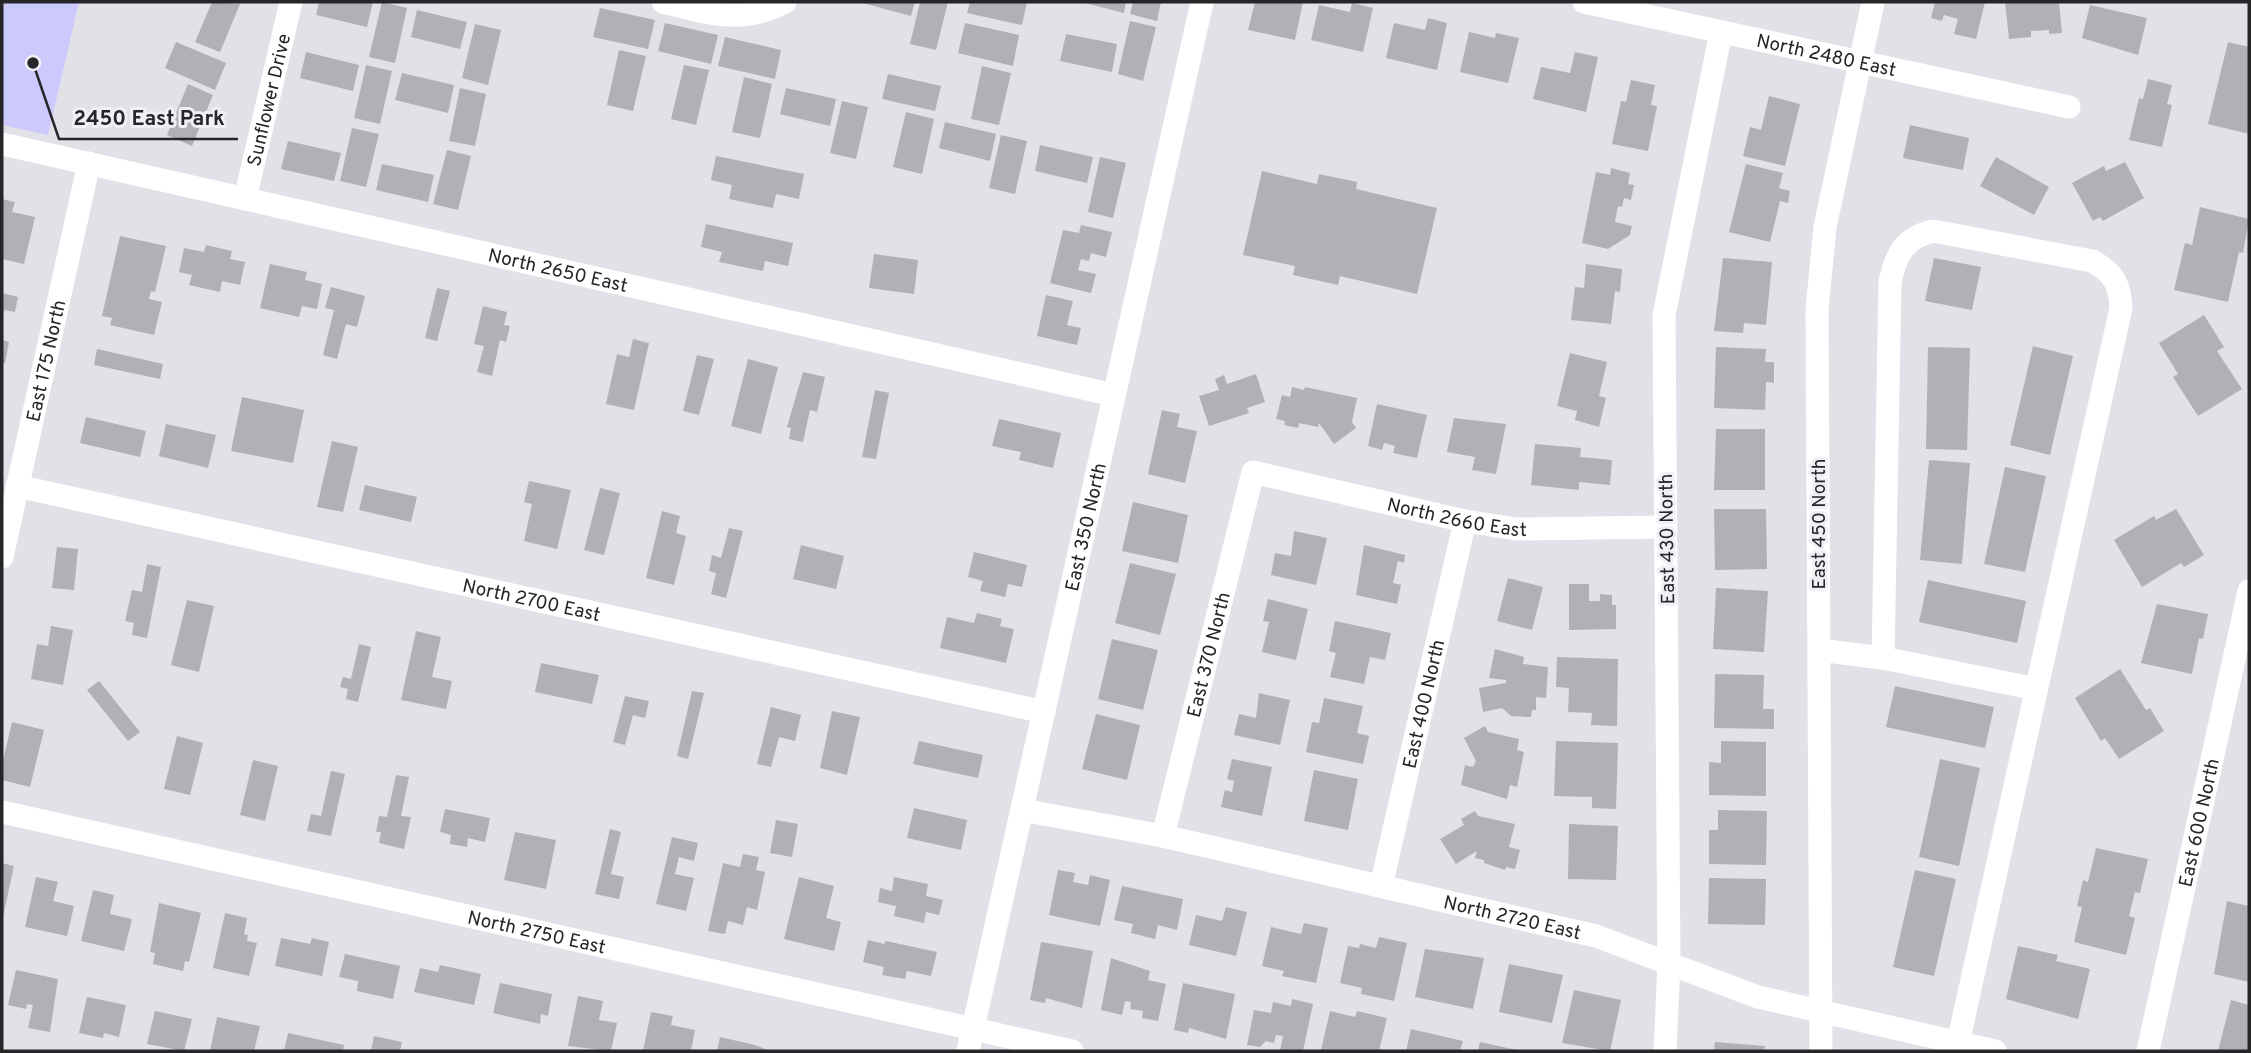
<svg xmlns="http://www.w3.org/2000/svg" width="2251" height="1053" font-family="Overpass,sans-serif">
<rect width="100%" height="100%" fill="#e2e1e8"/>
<path fill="#ccc9fd" d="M2,2H79L48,135L2,125Z"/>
<path fill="#b0b0b6" d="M212,2L240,4L220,52L195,42Z
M319,2H373L367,27L316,15Z
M382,2L407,8L395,63L369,57Z
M859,2H915L911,16Z
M920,2H948L936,50L910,44Z
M970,2H1027L1022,25L967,13Z
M1081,2H1126L1124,13Z
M1133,2H1161L1157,21L1130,14Z
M1255,2H1303L1295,40L1248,30Z
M1935,2H1985L1976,39L1954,34L1958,19L1944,15L1942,21L1931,18Z
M2005,2H2059L2062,33L2049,34V30L2031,31V37L2009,39Z
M1352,3L1373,8L1363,52L1311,40L1319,5L1350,12Z
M2090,5L2147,18L2138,55L2082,38Z
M600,8L655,20L648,49L593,37Z
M417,10L467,22L460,49L411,37Z
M1428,18L1447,23L1437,70L1386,58L1394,23L1425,30Z
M1130,21L1156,27L1143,81L1118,74Z
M665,23L718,35L711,64L658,51Z
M965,23L1019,35L1013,66L958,53Z
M475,24L501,30L488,85L462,78Z
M1469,32L1495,38L1496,33L1519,38L1508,83L1460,72Z
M1066,34L1117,44L1112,72L1060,61Z
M725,37L781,50L775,79L718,66Z
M176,42L226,63L215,90L165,68Z
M2228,42L2249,47V134L2208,124Z
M619,50L646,56L633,111L607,105Z
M306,52L359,65L353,91L300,78Z
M1575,52L1598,57L1586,112L1533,99L1541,67L1570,73Z
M366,65L392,71L380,124L354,118Z
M684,65L709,70L696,125L671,119Z
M982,66L1011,73L999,125L971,119Z
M402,73L454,85L448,113L395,100Z
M888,74L941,86L935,111L882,99Z
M744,77L772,84L760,138L732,132Z
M2148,79L2172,85L2167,104L2172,105L2162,147L2129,140L2139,98L2143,99Z
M1631,80L1655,85L1651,105L1657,106L1648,151L1612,144L1621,101L1626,102Z
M188,84L213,95L192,146L167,135Z
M460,88L486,94L475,146L449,141Z
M786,88L836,99L830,126L780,114Z
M1769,96L1800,104L1785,166L1743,156L1750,127L1761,130Z
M842,101L868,107L856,159L830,153Z
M906,112L934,119L922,174L893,167Z
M945,122L996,134L990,161L939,148Z
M1910,125L1969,138L1963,170L1903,158Z
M352,128L379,134L366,187L340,181Z
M1001,135L1027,141L1015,194L989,188Z
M288,141L341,153L334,181L281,169Z
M1040,145L1093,157L1087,183L1035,171Z
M447,150L471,156L458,210L433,204Z
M716,156L804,174L799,199L776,194L773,208L729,199L732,185L711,180Z
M1100,157L1126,163L1113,218L1088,212Z
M1996,157L2049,187L2034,215L1980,186Z
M2125,162L2144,198L2103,221L2100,217L2093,221L2072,183L2104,166L2106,171Z
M382,164L434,175L428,202L376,190Z
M1746,164L1783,173L1779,188L1790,191L1788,203L1780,201L1770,242L1729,232Z
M1611,168L1630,173L1628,184L1634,185L1631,200L1624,198L1622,207L1618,206L1615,222L1632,226L1630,235L1608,249L1582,243L1596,172L1610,175Z
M1262,171L1317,184L1319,174L1357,182L1356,189L1437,208L1417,294L1340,276L1338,285L1293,275L1295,266L1243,255Z
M2,199L15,202L12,212L35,217L24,264L2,259Z
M2200,207L2249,219L2243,253L2239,252L2228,302L2174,290L2185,243L2192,245Z
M706,224L793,243L788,266L765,261L763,271L719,262L722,252L701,247Z
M1081,225L1112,232L1106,257L1091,253L1089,261L1081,259L1078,270L1096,274L1091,293L1050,283L1063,230L1079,233Z
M120,236L166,246L155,292L151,291L149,299L162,302L154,335L110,325L112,318L102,316Z
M206,245L232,251L230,259L245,262L240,285L222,281L220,292L189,285L192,275L179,272L184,248L204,252Z
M874,254L918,260L914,294L869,288Z
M1723,258L1772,262L1766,325L1744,323L1743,333L1714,331Z
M1934,258L1981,267L1972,310L1925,301Z
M270,264L307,272L305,280L322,284L317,309L302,306L299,317L260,308Z
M1586,264L1622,269L1620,292L1615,291L1611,324L1571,320L1575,287L1584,288Z
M331,287L365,296L357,327L346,324L337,359L323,355L334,310L325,308Z
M437,288L450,291L437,341L425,338Z
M2,293L18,297L15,312L4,310L3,317Z
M1046,295L1073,301L1067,325L1081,328L1077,345L1037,336Z
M483,306L507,312L504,325L510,326L506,342L500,340L492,376L477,372L484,346L474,344Z
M2204,315L2224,347L2217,351L2242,389L2198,416L2173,377L2178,374L2159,343Z
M633,339L649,343L634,410L606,404L617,354L629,357Z
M2,340L9,342L5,363H2Z
M2033,346L2073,356L2050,455L2010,445Z
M1716,347L1766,349L1765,362H1774V383L1766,382L1765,410L1714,408Z
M1928,347L1970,348L1967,450L1926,449Z
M97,349L163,364L160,379L94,365Z
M1570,353L1607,362L1599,396L1606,398L1599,427L1575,420L1577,411L1557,406Z
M697,355L714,359L699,415L683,411Z
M748,359L778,367L761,434L731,426Z
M803,372L825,377L817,412L810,410L803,442L789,439L791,428L787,427Z
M1256,374L1265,402L1247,408L1249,413L1209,426L1199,396L1219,390L1215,379L1224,375L1227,384Z
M1292,387L1304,390L1305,387L1357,398L1352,422L1356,428L1334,444L1319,423L1318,427L1299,423L1298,428L1284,425L1285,421L1276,419L1282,395L1290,397Z
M875,390L889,393L876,459L862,457Z
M242,397L304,410L293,463L231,451Z
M1377,404L1427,415L1417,458L1393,453L1395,446L1384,443L1382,450L1368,446Z
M1162,410L1180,414L1177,427L1197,431L1185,483L1148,474Z
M86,417L146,431L140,457L80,443Z
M1454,418L1506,424L1496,474L1472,470L1475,457L1447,452Z
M999,419L1061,433L1053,468L1019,460L1021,452L992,446Z
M166,424L216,435L208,468L159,456Z
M1716,429H1765V490H1714Z
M332,441L358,447L343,512L317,507Z
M1535,444L1581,448L1580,457L1612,460L1610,485L1579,482V490L1531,485Z
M1929,460L1970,463L1962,564L1920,560Z
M2005,467L2046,476L2025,572L1984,564Z
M529,481L571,490L557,549L524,541L532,504L524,502Z
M365,485L417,497L411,522L359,510Z
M600,488L620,493L604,555L584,550Z
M1133,502L1188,515L1178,563L1122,551Z
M1714,509H1766L1767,569L1715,570Z
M2176,509L2204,555L2184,567L2181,563L2142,587L2114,540L2154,516L2156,520Z
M662,511L680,516L676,533L686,536L674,585L646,578Z
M729,528L743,531L726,598L711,594L716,573L709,571L712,555L721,558Z
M1294,531L1327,538L1316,585L1271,575L1275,553L1291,556Z
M801,545L844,556L836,589L793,579Z
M1364,545L1405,555L1404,563L1398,561L1393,583L1401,585L1397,604L1356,595Z
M57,547L78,549L74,590L52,588Z
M974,552L1027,565L1022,587L1008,584L1005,597L980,591L983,581L968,577Z
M1130,563L1176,574L1160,635L1115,623Z
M147,564L161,567L147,638L132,635L134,623L125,621L132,590L142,592Z
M1508,578L1543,587L1532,630L1497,621Z
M1928,580L2026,601L2017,643L1919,622Z
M1569,584H1589V601H1600V594L1612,595V605H1616V629L1569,630Z
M1716,588L1768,591L1764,652L1713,649Z
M1268,599L1308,609L1296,660L1262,652L1269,622L1263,621Z
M187,600L214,606L199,672L171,665Z
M2157,604L2208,614L2203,639L2199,638L2192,674L2141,663Z
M977,613L1002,619L1000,626L1014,629L1006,663L940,648L947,617L974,623Z
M1335,621L1391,633L1385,660L1370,657L1364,684L1330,677L1336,653L1329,651Z
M51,626L73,630L63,685L31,679L37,644L48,646Z
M416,631L441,637L432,677L452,681L446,709L401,700Z
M1112,639L1158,650L1143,710L1098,699Z
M359,644L371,647L358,702L346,699L348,689L340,687L343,677L351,679Z
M1495,649L1524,657L1523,664L1548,667L1546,698L1536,697V710H1532L1531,717L1511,716L1502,708L1483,712L1479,688L1506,683V680L1489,678Z
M1557,657L1618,659L1617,726L1591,725L1592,713L1568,712L1569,688L1556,687Z
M541,663L599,675L592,704L535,692Z
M2120,669L2146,710L2150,708L2164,731L2119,759L2105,738L2101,741L2075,698Z
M1715,674L1764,675L1763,709H1774V729L1714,728Z
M99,681L140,732L128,741L87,690Z
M1895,686L1994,707L1985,748L1886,727Z
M692,691L704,693L688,759L677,756Z
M1259,693L1290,700L1280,745L1234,735L1239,714L1256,718Z
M625,696L649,701L645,718L633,715L625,745L613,742Z
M1324,698L1363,706L1357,733L1369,736L1363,764L1306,752L1312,722L1319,723Z
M771,707L801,715L795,741L779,737L771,767L757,764Z
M832,711L860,717L847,775L820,768Z
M1096,714L1140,725L1127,780L1082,769Z
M12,722L44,730L30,787L2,780V765Z
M1485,726L1488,732L1519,739L1517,750L1524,752L1517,787L1510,785L1507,799L1461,785L1465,765L1473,767L1476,761L1464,738Z
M177,736L203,743L190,795L164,789Z
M919,741L983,755L978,778L913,764Z
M1556,741L1618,743L1616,809L1592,808V797L1554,796Z
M1721,741L1766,742V796L1709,795V762L1721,763Z
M1232,759L1272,767L1262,816L1221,807L1225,790L1232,792L1234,781L1227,779Z
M1940,759L1980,768L1959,866L1919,857Z
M253,760L278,766L265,821L240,815Z
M1314,770L1358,779L1348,830L1304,821Z
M331,771L345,774L331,836L307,831L311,814L321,816Z
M396,775L409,777L401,816L411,817L404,849L379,843L381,832H376L379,816L387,817Z
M914,808L967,820L961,850L907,838Z
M445,809L490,818L485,842L468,838L467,847L450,844L451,835L440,832Z
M1718,810L1767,811L1766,865L1709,864V830H1718Z
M1475,811L1478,816L1515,824L1509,847L1520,850L1515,869L1506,867L1505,870L1484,863V860L1475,858L1477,851L1456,864L1440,839L1464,825L1461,819Z
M776,820L798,824L792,857L770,853Z
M1569,824L1618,826L1616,880L1568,879Z
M610,829L621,832L611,874L624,877L619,899L595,894Z
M515,832L556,840L546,889L504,880Z
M672,837L698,843L694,861L679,857L675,874L694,878L686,911L656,904Z
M2096,848L2148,859L2140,893L2135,892L2129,916L2135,918L2126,955L2074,942L2082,907L2077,906L2083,880L2088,882Z
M743,854L759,857L756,870L765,872L757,910L747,907L743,925L728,921L725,934L708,931L723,863L740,867Z
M2,863L14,866L3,917H2Z
M1058,870L1075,873L1073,882L1088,885L1090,875L1110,880L1100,926L1049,915Z
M1915,870L1956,879L1934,976L1893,967Z
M36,877L58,882L53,901L74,906L67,936L25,927Z
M799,877L834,886L826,918L841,922L834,951L784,939Z
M894,877L928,884L926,896L943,900L939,915L926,912L924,923L894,916L896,906L878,902L880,888L892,891Z
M1709,878L1766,879L1765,925L1708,924Z
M1122,886L1183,899L1177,930L1158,925L1155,939L1131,933L1133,924L1114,920Z
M93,890L114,895L110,914L132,919L124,951L81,941Z
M2227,901L2249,906V982L2214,974Z
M159,903L201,913L189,962L185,961L183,971L153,964L155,953L150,952Z
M1226,907L1247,912L1236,956L1189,945L1196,915L1222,921Z
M225,913L247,918L244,934L248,935L247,941L257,943L249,976L213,968Z
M1304,923L1328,928L1316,983L1282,976L1284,971L1262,966L1271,927L1301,934Z
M1379,937L1407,943L1394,1001L1361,994L1362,988L1340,983L1348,946L1359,948L1360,944L1376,948Z
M281,938L310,944L312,938L329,942L322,976L275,966Z
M868,940L884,944L886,941L937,952L931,976L907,971L905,979L882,975L884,967L863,962Z
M1041,942L1093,951L1082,1008L1046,998L1045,1003L1030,1000Z
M2018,946L2058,955L2056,961L2090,969L2078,1019L2006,999Z
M1425,949L1484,958L1473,1009L1415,997Z
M345,954L400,966L393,999L357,991L358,981L339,977Z
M1111,958L1150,971L1148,980L1166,984L1158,1021L1142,1018L1143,1011L1130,1009L1131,1002L1125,1001L1122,1015L1101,1010Z
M1509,964L1563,975L1552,1023L1499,1012Z
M440,965L481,974L474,1005L414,992L420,968L438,972Z
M16,970L58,979L50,1032L28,1028L33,1005L27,1004L26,1009L8,1005Z
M500,983L552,994L548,1016L541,1014L540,1024L493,1013Z
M1183,983L1235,994L1226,1039L1189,1028L1188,1033L1174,1030Z
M1574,990L1621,1000L1610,1051L1562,1043Z
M578,996L603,1001L599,1020L617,1023L611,1051L568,1046Z
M87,997L126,1005L119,1037L104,1033L103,1038L79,1033Z
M1292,999L1313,1004L1303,1051H1280L1283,1036L1276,1035L1274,1043L1266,1041L1260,1047L1247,1045L1254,1010L1271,1013L1273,1002L1291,1006Z
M2231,1000L2249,1005V1051H2218Z
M155,1011L192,1019L184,1051L147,1044Z
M1330,1011L1355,1017L1357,1011L1387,1018L1379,1051L1321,1050Z
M651,1012L673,1016L671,1025L695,1030L691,1051H643Z
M217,1017L260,1026L254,1051H210Z
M1411,1029L1463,1041L1460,1051H1406Z
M288,1033L344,1045L343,1051H284Z
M374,1036L402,1042L400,1051H371Z
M720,1037L755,1045L770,1051H717Z
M1480,1042L1517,1050L1516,1051H1478Z
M1715,1042L1765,1046L1764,1051H1714Z"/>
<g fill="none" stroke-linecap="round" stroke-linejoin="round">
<g stroke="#fff" stroke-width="23">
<path d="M663,2C706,13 743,25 785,2"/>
<path id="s1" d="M1584,2L2069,107"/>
<path id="s2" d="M2,144L1114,395"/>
<path id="s3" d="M245,199L291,2"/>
<path id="s4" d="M17,486L1044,712"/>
<path id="s5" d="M2,557L89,163"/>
<path d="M1819,650L1883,658L2036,689"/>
<path d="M1883,658L1890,282C1896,254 1904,238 1933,231L2092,261C2113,272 2120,284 2121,308L1958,1043"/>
<path id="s6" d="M1022,810L1163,836L1596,936L1758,997L1995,1051"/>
<path id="s7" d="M2,812L1072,1051"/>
<path id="s8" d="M1163,836L1253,472L1465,521L1516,529L1665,527"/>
<path id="s9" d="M1381,886L1465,521"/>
<path id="s10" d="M968,1051L1202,2"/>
<path d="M1665,1051L1669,963L1664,315L1721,32"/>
<path d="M1821,1051L1817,310L1825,227L1873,2"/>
<path id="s11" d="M2148,1051L2249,591"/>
</g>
</g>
<g text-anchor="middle" stroke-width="6" stroke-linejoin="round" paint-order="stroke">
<g font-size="19" fill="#262629" stroke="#efeff6">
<text dy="7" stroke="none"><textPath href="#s1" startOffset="248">North 2480 East</textPath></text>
<text dy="7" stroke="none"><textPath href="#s3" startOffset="102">Sunflower Drive</textPath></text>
<text dy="7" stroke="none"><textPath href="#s2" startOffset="570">North 2650 East</textPath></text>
<text dy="7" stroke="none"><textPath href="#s5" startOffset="201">East 175 North</textPath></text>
<text dy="7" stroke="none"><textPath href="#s8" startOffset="584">North 2660 East</textPath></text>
<text transform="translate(1818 524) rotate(-90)" y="7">East 450 North</text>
<text dy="7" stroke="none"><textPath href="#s10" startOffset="537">East 350 North</textPath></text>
<text transform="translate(1666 539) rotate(-91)" y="7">East 430 North</text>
<text dy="7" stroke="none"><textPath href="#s4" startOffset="527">North 2700 East</textPath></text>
<text dy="7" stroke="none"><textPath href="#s8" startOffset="187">East 370 North</textPath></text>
<text dy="7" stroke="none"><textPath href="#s9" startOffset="187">East 400 North</textPath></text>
<text dy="7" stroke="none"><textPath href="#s11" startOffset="234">East 600 North</textPath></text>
<text dy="7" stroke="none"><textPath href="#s6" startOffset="502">North 2720 East</textPath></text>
<text dy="7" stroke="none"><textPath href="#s7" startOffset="548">North 2750 East</textPath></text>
</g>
</g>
<path fill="none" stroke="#262629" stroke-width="2.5" d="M33 63L59 139H238"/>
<circle fill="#262629" stroke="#efeff6" stroke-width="2.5" cx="33" cy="63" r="7"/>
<g font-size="21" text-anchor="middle" font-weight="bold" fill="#262629" stroke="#efeff6" stroke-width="6" stroke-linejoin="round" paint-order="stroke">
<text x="149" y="125">2450 East Park</text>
</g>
<rect width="2251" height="1053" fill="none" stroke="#262629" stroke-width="7"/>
</svg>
